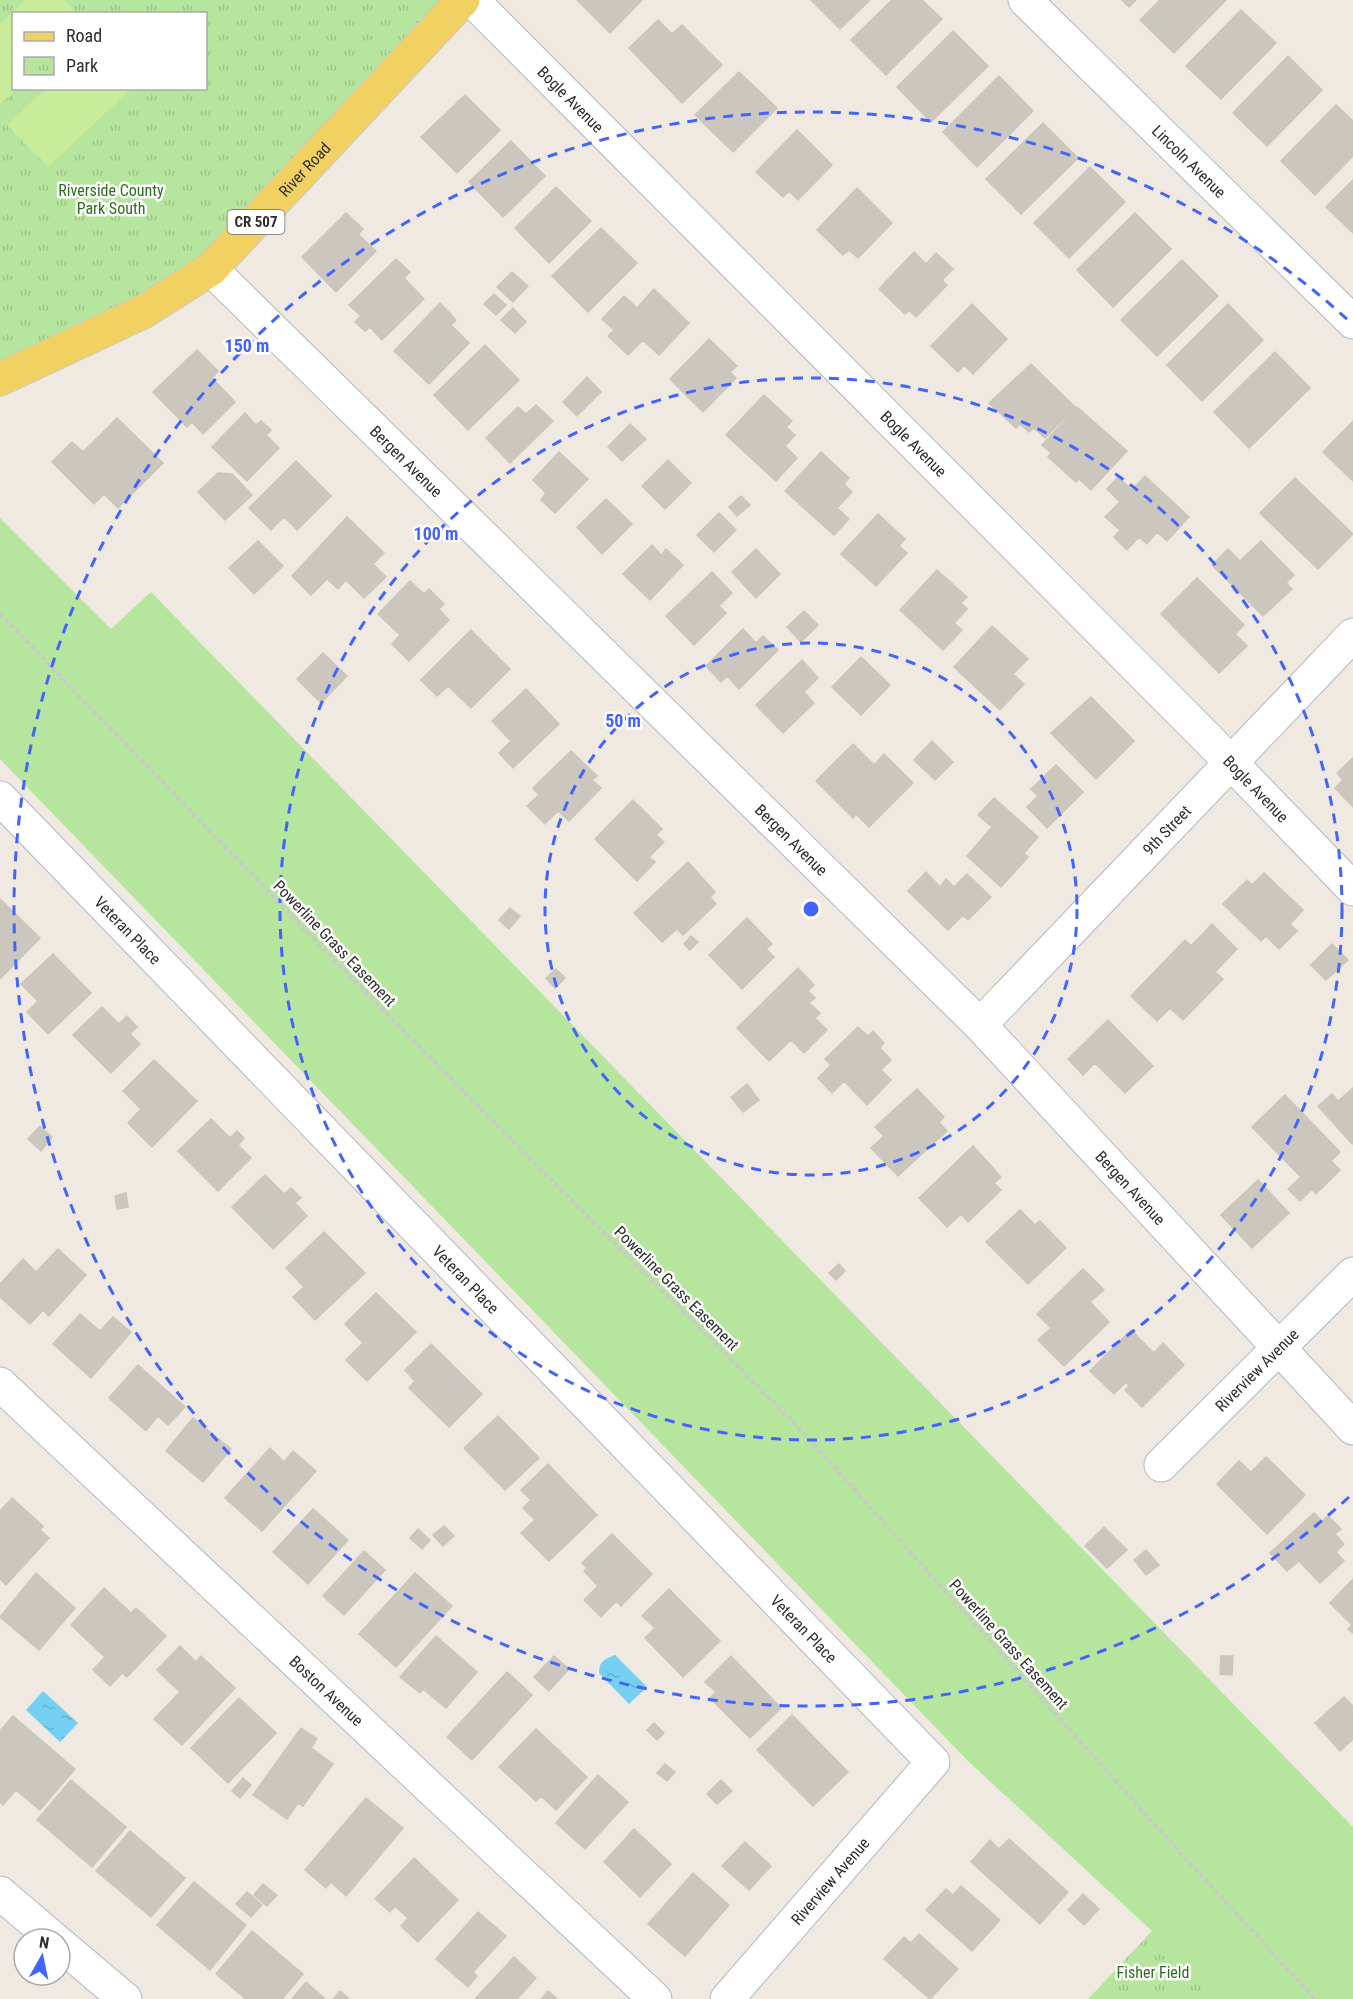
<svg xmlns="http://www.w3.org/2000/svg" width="1353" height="1999" font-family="'Roboto Condensed',sans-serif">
<defs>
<pattern id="park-tufts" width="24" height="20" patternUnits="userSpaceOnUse" patternTransform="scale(1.5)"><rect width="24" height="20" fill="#b6e59e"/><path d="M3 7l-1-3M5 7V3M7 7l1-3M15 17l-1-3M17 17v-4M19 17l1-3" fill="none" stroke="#9dc588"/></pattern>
<pattern id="water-ripples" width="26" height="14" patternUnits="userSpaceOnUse" patternTransform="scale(1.5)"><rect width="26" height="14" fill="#75cff0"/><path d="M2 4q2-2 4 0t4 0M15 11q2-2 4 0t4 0" fill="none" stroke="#66b2ce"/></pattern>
</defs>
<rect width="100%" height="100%" fill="#efe9e1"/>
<path fill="#b6e59e" d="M0,518L111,629L151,592L1353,1827V1999H1215L1152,1931L968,1761L0,759Z"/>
<path fill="url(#park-tufts)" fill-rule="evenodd" d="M0,0H463L211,269L0,379ZM14,14H206V88H14Z
M1152,1931L1215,1999H1088Z"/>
<path fill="#c9ec9a" d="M25,0H64L77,13L14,14V88L17,89L0,105V24Z
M45,89V88L131,89L48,167L7,125Z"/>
<path fill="url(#water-ripples)" d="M615,1655L647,1687L629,1704L599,1673C599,1661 605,1659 615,1655Z
M43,1691L78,1723L60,1742L26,1710Z"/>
<path fill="#cbc7bf" stroke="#cbc5ba" stroke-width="1.5" d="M577,0H642L610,33Z
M811,0H870L840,29Z
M892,0H922L942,19L886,75L851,40Z
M1122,0H1136L1129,7Z
M1160,0H1226L1174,53L1140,20Z
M1241,10L1276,43L1221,99L1186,66Z
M658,20L672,34L682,25L722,65L682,103L629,48Z
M953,31L988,66L931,122L897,87Z
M1288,56L1322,90L1267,146L1233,113Z
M739,72L777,108L733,152L695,115Z
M999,76L1033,111L977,167L943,132Z
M465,95L500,130L457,173L421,137Z
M1336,105L1353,121V156L1315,195L1281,161Z
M1043,123L1078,158L1021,214L986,179Z
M797,130L832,165L798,200L789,191L783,197L756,172Z
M511,141L545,176L503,217L469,182Z
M1090,167L1125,202L1069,258L1034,223Z
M1353,180V233L1326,207Z
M556,187L591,221L549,263L515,228Z
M857,188L892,223L858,258L849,250L843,255L817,230Z
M346,213L363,229L358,234L376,251L336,292L302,257Z
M1135,213L1171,249L1113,307L1077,270Z
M601,228L637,263L588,312L552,276Z
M914,252L926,264L936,253L953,269L942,280L947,285L916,317L909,310L905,314L879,289Z
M396,259L410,272L404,278L424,299L382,340L370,327L365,331L355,322L361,316L349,305Z
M1182,260L1218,296L1157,356L1121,320Z
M512,272L528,286L513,302L497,287Z
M654,289L689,323L659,355L643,340L628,355L608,336L614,330L602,319L624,296L637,308Z
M494,294L506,305L496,315L484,304Z
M440,303L456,320L451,325L469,343L429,384L394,351Z
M972,304L1007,339L973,374L964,365L958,372L931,346Z
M1228,304L1263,340L1202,401L1167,365Z
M513,308L526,322L515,333L501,320Z
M709,339L737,366L730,372L736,378L703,412L670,379Z
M485,345L519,380L468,430L434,395Z
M197,350L218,371L212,378L235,402L203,434L192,422L187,427L153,392Z
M1275,352L1310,388L1249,448L1214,412Z
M1031,364L1075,407L1045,438L1034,428L1029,432L1020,424L1016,428L989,403Z
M587,377L601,392L577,416L563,402Z
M764,395L792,421L786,427L795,435L785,446L797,458L776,481L726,435Z
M536,405L553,421L510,463L486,438L518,407L526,414Z
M1077,407L1127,451L1091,490L1079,479L1076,482L1048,457L1051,453L1042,445Z
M245,413L256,425L261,421L271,430L266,435L279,448L247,481L212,447Z
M117,418L163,463L118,508L104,494L94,504L52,462L72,442L83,452Z
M1353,421V481L1323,452Z
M630,424L646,439L622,461L608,447Z
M559,452L588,479L555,513L541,500L546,493L533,480Z
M821,452L849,478L844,484L852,492L837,508L849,519L834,535L785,491Z
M668,460L691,483L665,509L642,486Z
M296,461L331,496L297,530L284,517L271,530L249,508Z
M218,473L232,474L252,495L225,520L198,492Z
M1145,476L1189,517L1167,541L1157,532L1147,544L1139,537L1127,550L1114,537L1120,530L1105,517L1120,502L1107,489L1118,477L1132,490Z
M1295,478L1353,534L1318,569L1260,513Z
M741,496L750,505L737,516L729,507Z
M606,499L632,524L602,554L577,527Z
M719,513L736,530L714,552L697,535Z
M878,514L905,539L899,546L907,553L876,586L841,554Z
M347,517L384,553L373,564L386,577L364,598L346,580L338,589L327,579L311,595L292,576Z
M258,541L283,566L254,594L229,568Z
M1261,541L1294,575L1286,583L1292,589L1263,616L1212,565L1228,549L1240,561Z
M652,545L661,555L666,549L683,565L650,600L623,574Z
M756,549L780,574L756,598L732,572Z
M937,570L967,597L961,603L967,609L954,623L962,630L943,650L900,610Z
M712,572L732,593L719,606L726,613L694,645L666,616Z
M1197,578L1244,625L1235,634L1247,646L1219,673L1161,614Z
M410,581L424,594L429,589L444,604L439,609L449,620L409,661L392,644L400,635L378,614Z
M804,611L818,625L801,642L787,627Z
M992,626L1028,659L1013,674L1024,684L1000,710L954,667Z
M743,629L756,643L763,636L778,650L739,689L727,676L721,682L706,666Z
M471,630L510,669L471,708L448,686L437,696L421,680Z
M323,653L347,676L321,703L297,679Z
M861,657L890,685L861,715L832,687Z
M802,660L818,678L804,692L814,703L783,733L756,705Z
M526,689L559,724L513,768L499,753L511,741L492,721Z
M1091,697L1134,741L1096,779L1051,733Z
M932,741L953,762L935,780L914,760Z
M853,744L874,765L884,754L913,783L869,827L856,814L853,818L816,781Z
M571,751L597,776L592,780L601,788L569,821L558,811L545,824L527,806L539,795L533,788Z
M1353,758V807L1335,788L1343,780L1337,773Z
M1056,765L1083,792L1047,828L1027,807L1038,796L1031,789Z
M994,798L1038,837L1024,853L1028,857L1001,887L967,856L992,827L978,815Z
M633,800L662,829L656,835L664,842L649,857L655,862L637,881L595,839Z
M688,862L715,892L710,897L716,904L683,935L677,929L662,942L634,913Z
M926,872L940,887L946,879L954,887L967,874L991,897L968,920L963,915L948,930L908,891Z
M1264,873L1303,910L1290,924L1297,931L1279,949L1266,936L1261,941L1223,904L1247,880L1252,885Z
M0,899L40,938L0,979Z
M510,908L520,916L509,929L499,920Z
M747,918L772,944L766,949L774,957L742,989L709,955Z
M1212,924L1237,949L1215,972L1223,979L1183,1020L1170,1008L1157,1021L1131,996L1185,940L1191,946Z
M691,936L698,942L690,950L684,944Z
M1332,944L1348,960L1326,980L1311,965Z
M53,954L91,993L48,1034L27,1012L38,1001L21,984Z
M798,968L814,985L808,991L815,998L809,1003L820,1013L815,1018L827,1030L804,1053L791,1040L769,1061L737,1028Z
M556,969L565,978L555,988L546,978Z
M102,1007L119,1024L127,1016L137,1027L130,1034L140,1044L111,1073L73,1035Z
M1108,1020L1153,1066L1125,1093L1095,1063L1083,1075L1068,1059Z
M858,1027L868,1036L873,1031L884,1043L880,1048L891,1060L881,1070L891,1080L867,1105L844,1081L832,1093L818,1078L831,1065L825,1059Z
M154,1060L197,1101L152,1147L128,1123L141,1109L123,1091Z
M747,1084L759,1100L743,1112L731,1097Z
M1353,1088V1142L1352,1144L1318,1106L1332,1094L1338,1101Z
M917,1089L944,1117L939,1122L947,1131L898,1176L871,1148L884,1136L875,1127Z
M1285,1095L1340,1152L1331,1161L1340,1170L1316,1194L1312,1189L1300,1201L1288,1189L1301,1177L1252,1127Z
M211,1119L230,1138L237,1131L244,1138L238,1145L251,1158L218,1191L178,1151Z
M40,1126L52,1137L41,1151L28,1139Z
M973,1146L1001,1177L994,1183L1001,1190L968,1222L961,1214L947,1227L919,1198Z
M265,1175L284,1194L291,1188L301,1198L295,1203L307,1216L273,1249L232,1207Z
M1258,1180L1289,1213L1252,1248L1221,1215Z
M126,1193L128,1207L117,1209L115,1196Z
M1020,1210L1035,1225L1040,1221L1066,1248L1028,1284L986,1242Z
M324,1232L365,1273L315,1320L293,1297L304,1287L286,1268Z
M58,1249L86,1275L49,1316L43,1310L30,1324L0,1297V1284L23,1259L36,1272Z
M839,1264L845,1271L836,1280L829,1273Z
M1083,1269L1104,1290L1090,1302L1109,1322L1064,1366L1038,1340L1051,1328L1037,1314Z
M376,1293L416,1332L367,1381L346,1360L363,1343L345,1324Z
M80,1314L100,1331L113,1317L131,1332L91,1378L53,1344Z
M1131,1330L1154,1353L1163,1343L1184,1365L1142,1407L1125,1390L1129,1386L1126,1382L1114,1394L1090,1371Z
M431,1344L482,1394L449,1427L409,1388L415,1381L405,1370Z
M138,1365L185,1407L168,1425L158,1416L146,1431L109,1398Z
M498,1416L539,1458L505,1490L464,1448Z
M193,1418L231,1449L203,1482L166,1451Z
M270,1448L284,1462L293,1451L316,1471L262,1531L225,1498Z
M1266,1457L1305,1495L1267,1534L1217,1484L1239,1461L1251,1472Z
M548,1464L597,1515L549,1561L521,1533L535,1520L523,1508L531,1500L521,1490Z
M12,1498L43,1526L40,1530L49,1538L6,1585L0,1579V1511Z
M313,1509L348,1540L308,1584L273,1552Z
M1314,1513L1322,1521L1328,1516L1341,1529L1335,1534L1344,1544L1336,1552L1344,1561L1320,1583L1299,1561L1287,1571L1270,1553Z
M444,1526L454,1536L443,1546L433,1535Z
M1104,1527L1127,1550L1107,1568L1085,1546Z
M418,1529L430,1540L422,1549L410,1538Z
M612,1534L652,1574L621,1606L616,1601L601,1617L584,1600L598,1586L584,1571L587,1568L582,1563Z
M1146,1550L1159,1565L1146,1575L1134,1560Z
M364,1551L385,1570L344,1615L323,1596Z
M36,1573L75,1608L39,1650L0,1617Z
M415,1573L452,1606L396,1667L359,1634Z
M1353,1579V1633L1348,1629L1352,1625L1330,1603Z
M104,1588L131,1613L136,1608L166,1636L127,1677L122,1673L110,1686L93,1670L105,1657L71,1625Z
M669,1589L720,1641L683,1677L645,1638L655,1628L642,1616Z
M436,1636L477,1672L446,1708L423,1689L420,1693L400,1677Z
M180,1646L196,1662L201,1656L235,1688L182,1745L154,1719L180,1692L157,1670Z
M554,1656L569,1669L549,1691L534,1677Z
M731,1656L781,1708L750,1738L710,1698L716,1692L705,1682Z
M1221,1656H1233L1232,1675L1220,1674Z
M507,1672L532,1695L472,1760L447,1737Z
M1344,1697L1353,1706V1739L1340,1751L1315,1723Z
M239,1698L276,1733L228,1783L191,1748Z
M792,1715L848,1772L813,1806L757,1750Z
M13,1716L75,1769L40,1810L16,1790L3,1805L0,1802V1731Z
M654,1723L664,1733L657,1740L647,1730Z
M301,1728L317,1739L311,1748L333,1764L303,1806L298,1803L287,1819L253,1795Z
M536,1729L587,1777L556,1810L541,1796L536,1801L499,1767Z
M665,1764L675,1772L667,1781L657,1773Z
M598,1775L628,1802L585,1849L556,1823Z
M243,1778L251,1785L240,1798L232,1791Z
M71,1780L126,1827L92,1867L37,1820Z
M721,1780L732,1791L717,1804L707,1794Z
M366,1798L403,1828L346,1896L331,1882L326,1888L305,1870Z
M634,1829L671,1864L640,1897L604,1862Z
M130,1831L185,1878L151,1917L96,1871Z
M1009,1839L1068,1892L1040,1924L971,1862L990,1840L999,1849Z
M745,1842L771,1866L749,1890L722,1866Z
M414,1858L458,1900L418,1942L401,1926L408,1918L395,1906L390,1912L375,1899Z
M693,1873L729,1905L685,1956L648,1924Z
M194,1882L246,1925L210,1970L157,1925Z
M263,1884L277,1895L267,1906L254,1895Z
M961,1886L1000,1920L972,1951L926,1910L946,1889L953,1895Z
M247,1892L262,1905L251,1917L236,1904Z
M1083,1894L1099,1909L1084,1925L1068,1910Z
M478,1912L506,1936L473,1972L477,1976L468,1987L436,1959Z
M252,1931L303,1974L282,1999H246L216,1974Z
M919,1934L958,1969L930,1999L884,1959L904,1937L911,1943Z
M514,1957L536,1978L517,1999H475Z
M306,1982L325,1999H292Z
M340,1991L349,1999H333Z
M548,1991L557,1999H541Z"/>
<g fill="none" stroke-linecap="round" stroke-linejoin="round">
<defs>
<g id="street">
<path id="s1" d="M472,0L1209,740L1353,889"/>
<path id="s2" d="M1025,0L1353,322"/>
<path id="s3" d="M211,269L980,1025L1353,1428"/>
<path id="s4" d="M0,798L933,1762L727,1999"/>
<path id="s5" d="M980,1025L1353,635"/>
<path id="s6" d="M0,1384L655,1999"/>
<path id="s7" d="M1161,1465L1353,1274"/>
<path d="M0,1893L54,1939"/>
<path d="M60,1944L125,1999"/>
</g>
<g id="primary">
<path id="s8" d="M0,379L143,312L211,269L463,0"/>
</g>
</defs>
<use href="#street" stroke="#b4b7c1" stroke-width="35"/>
<use href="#primary" stroke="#c9c9c9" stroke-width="35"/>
<path stroke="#c9c9c9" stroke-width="4" stroke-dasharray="4.5 3" stroke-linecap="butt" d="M0,614L376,1003L800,1429L1165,1836L1315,1999"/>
<use href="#street" stroke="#fff" stroke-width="33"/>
<use href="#primary" stroke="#f2d163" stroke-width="33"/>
</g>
<g fill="none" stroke="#4264fb" stroke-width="3" stroke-dasharray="10 8">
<circle cx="811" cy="909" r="266"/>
<circle cx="811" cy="909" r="531"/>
<path d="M1349 1497A797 797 0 1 1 1349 321"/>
</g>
<g text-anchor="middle" stroke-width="5" stroke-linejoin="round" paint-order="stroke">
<rect fill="#fff" stroke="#6d6d6d" stroke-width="1.5" x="227.5" y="210" width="57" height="24" rx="4.5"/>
<g font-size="15" font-weight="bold" fill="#2e2e2e">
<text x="256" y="227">CR 507</text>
</g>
<g font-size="16" fill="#2e2e2e" stroke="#fff">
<text dy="6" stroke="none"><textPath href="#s1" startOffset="140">Bogle Avenue</textPath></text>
<text dy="6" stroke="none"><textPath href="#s2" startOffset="230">Lincoln Avenue</textPath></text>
<text dy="6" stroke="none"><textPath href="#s8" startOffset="375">River Road</textPath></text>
<text dy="6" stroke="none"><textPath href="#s1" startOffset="626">Bogle Avenue</textPath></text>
<text dy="6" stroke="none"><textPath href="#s3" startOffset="274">Bergen Avenue</textPath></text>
<text dy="6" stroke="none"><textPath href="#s1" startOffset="1112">Bogle Avenue</textPath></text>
<text dy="6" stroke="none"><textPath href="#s5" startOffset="270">9th Street</textPath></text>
<text dy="6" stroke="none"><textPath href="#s3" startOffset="814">Bergen Avenue</textPath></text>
<text dy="6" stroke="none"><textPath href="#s4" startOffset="184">Veteran Place</textPath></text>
<text transform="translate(335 943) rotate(46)" y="6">Powerline Grass Easement</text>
<text dy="6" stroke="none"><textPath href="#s3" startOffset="1300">Bergen Avenue</textPath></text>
<text dy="6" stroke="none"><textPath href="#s4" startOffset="670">Veteran Place</textPath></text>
<text transform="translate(677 1288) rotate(45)" y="6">Powerline Grass Easement</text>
<text dy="6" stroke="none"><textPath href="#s7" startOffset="135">Riverview Avenue</textPath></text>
<text dy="6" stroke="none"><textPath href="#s4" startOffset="1156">Veteran Place</textPath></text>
<text transform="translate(1009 1644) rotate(48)" y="6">Powerline Grass Easement</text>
<text dy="6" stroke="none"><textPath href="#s6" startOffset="448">Boston Avenue</textPath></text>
<text transform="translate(830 1881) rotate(-49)" y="6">Riverview Avenue</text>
</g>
<g font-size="16" fill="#2c6e1b" stroke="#fff">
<text x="111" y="196">Riverside County<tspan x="111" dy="18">Park South</tspan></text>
<text x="1153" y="1978">Fisher Field</text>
</g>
</g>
<circle cx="811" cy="909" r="9" fill="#4264fb" stroke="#fff" stroke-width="3"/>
<g font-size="18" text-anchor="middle" font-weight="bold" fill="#4264fb" stroke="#fff" stroke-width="5" stroke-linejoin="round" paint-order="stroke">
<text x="247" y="352">150 m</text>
<text x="436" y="540">100 m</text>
<text x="623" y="727">50 m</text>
</g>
<rect x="12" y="12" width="195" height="78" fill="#ffffff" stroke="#ababab" stroke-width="1.5"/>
<rect x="24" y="32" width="30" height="9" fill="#f2d163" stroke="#ababab" stroke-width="1.5"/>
<text x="66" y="42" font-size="18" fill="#2e2e2e">Road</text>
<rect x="24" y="57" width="30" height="18" fill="url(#park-tufts)" stroke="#ababab" stroke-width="1.5"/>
<text x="66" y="72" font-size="18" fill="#2e2e2e">Park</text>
<g transform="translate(42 1957) rotate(9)"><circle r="28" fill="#ffffff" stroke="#ababab" stroke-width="1.5"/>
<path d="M0-4.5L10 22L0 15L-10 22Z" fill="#4264fb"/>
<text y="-9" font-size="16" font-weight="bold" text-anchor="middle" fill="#2e2e2e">N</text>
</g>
</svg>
